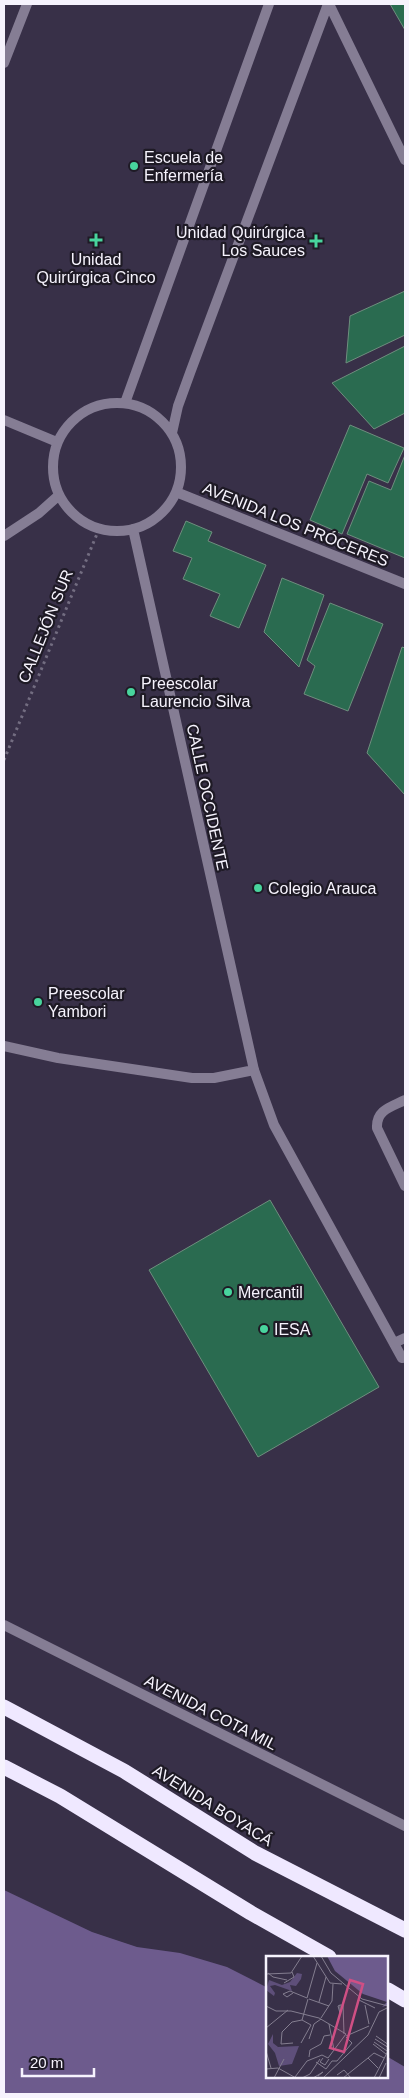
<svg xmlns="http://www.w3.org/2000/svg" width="409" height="2098" font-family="Arial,sans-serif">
<rect width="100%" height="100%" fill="#383048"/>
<path fill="#6d5b8d" d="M4,1890L92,1932L137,1947L180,1953L227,1967L268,1988V2077H388V2057L405,2067V2094H4Z"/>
<path fill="#2a6b50" stroke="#6e8e7e" d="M390,4H405V30Z
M405,291V335L346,363L350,316Z
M405,346V413L374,429L332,383Z
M350,425L404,448L388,483L367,474L342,534L310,520Z
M405,455V558L347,534L369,481L391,490Z
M186,521L212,532L208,541L266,565L239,628L210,616L220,594L183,579L192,558L173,551Z
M282,578L324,595L299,667L264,632Z
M330,603L383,624L348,711L304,694L315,666L307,660Z
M402,647L405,648V795L367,753Z
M270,1200L379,1387L258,1457L149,1270Z"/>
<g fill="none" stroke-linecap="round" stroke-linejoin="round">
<path stroke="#736d81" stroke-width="3" stroke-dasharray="2.5 4" stroke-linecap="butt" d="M4,760L99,529"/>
<path stroke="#857d94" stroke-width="10" d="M254,1070L274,1125L402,1358
M405,1100C391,1107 376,1110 377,1128L405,1186
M394,1343L405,1338"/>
<path stroke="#857d94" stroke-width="10" d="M329,4L405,160
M4,63L27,4
M53 467a64 64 0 1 1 128 0a64 64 0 1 1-128 0Z
M125,403L269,4
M4,420L57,442
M172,433L178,406L190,373L328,4
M176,492L405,584
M4,536L39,513L58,496
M4,1046L58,1058L192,1078H214L254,1070L133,529
M4,1625L405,1826"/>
<path stroke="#efe8ff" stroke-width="15" d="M4,1707L124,1771L255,1853L405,1930
M4,1767L60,1796L251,1913L329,1957
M388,1990L405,2000"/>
</g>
<g fill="#48d49d" stroke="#1e1a25" stroke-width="2">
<circle cx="134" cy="166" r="5"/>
<path d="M93.5 232.5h5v5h5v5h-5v5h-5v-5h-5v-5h5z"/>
<path d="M313.5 233.5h5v5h5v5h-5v5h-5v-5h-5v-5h5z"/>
<circle cx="131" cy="692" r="5"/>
<circle cx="258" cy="888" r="5"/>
<circle cx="38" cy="1002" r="5"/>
<circle cx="228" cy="1292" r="5"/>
<circle cx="264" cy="1329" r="5"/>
</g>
<g text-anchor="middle" stroke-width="4.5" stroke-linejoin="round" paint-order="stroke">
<g font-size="16" fill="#f6f3fd" stroke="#1e1a25" text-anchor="start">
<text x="144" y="163">Escuela de<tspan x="144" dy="18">Enfermería</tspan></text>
<text x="305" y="238" text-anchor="end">Unidad Quirúrgica<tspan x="305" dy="18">Los Sauces</tspan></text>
<text x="96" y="265" text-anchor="middle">Unidad<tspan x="96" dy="18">Quirúrgica Cinco</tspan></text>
<text x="141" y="689">Preescolar<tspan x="141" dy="18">Laurencio Silva</tspan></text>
<text x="268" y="894">Colegio Arauca</text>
<text x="48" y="999">Preescolar<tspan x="48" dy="18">Yambori</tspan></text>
<text x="238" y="1298">Mercantil</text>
<text x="274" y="1335">IESA</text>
</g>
<g font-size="16" fill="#f6f3fd" stroke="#1e1a25">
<text transform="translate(296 524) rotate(22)" y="6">AVENIDA LOS PRÓCERES</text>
<text transform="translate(45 626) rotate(-68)" y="6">CALLEJÓN SUR</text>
<text transform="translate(208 797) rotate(78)" y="6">CALLE OCCIDENTE</text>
<text transform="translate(211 1712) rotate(27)" y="6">AVENIDA COTA MIL</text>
<text transform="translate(213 1805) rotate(32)" y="6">AVENIDA BOYACÁ</text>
</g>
</g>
<g transform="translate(266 1956)">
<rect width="122" height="122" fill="#383048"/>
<path d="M31,17L36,18L35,23L30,30L24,29L26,35L9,29L4,30L9,37L8,40L0,34L3,24L16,29L24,26ZM7,78V87L12,91L33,90L26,108L13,110L9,97L2,88Z" fill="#5e4f7a"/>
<path d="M61,0H122V49L116,51L121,46L97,38L69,15Z" fill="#6d5b8d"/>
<path fill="none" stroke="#847e90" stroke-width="1" d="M47,0L64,27L76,28M55,0L65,17L96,43L122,50M2,17L7,21L21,24M0,18L25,17L36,0M18,27L28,21L26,16M27,37L21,41L17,38L24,35L41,42M41,42L51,7M43,43L63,50M93,44L109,52M53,46L60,21M77,48L78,78M74,49V57L72,50L74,49H77M99,49L103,68M0,50L10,55H25L53,62L80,78L62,102L56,99M55,62L66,45L67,28M63,68L68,94M0,72L22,54M80,80L103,70M110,80L123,89M43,83L48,68L55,63M109,83L123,92M108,86L121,95M27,87L15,88L16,76L26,66L36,64L42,43M35,87L45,69L36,64M107,88L120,98M0,95L5,112M43,101L44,94L55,88L58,80L64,79M57,102L54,106L59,109L63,103M102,102L108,97L118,102M66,105H71L86,87L80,81M50,106L60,113L66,105M0,113L12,112L30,122M71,119L78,114L85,122M29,121L41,105L56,99M8,122L18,103M36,122L44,118L54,103M47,122L57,116L52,120M57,122L102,79L113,56L123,51M77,122L102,102L112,112M108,122L123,93M113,122L120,107"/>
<path fill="#cf4f84" fill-opacity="0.15" stroke="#cf4f84" stroke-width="2.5" d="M84,24L97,28L78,96L64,92Z"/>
<rect width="122" height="122" fill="none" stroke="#f6f3fd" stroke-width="2.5"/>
</g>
<rect width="409" height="2098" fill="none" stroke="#f6f3fd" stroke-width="10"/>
<path d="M22 2068v8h72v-8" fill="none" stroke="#f6f3fd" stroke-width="2.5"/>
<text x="30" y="2068" font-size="15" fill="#f6f3fd" stroke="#1e1a25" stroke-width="4" paint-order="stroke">20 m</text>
</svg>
